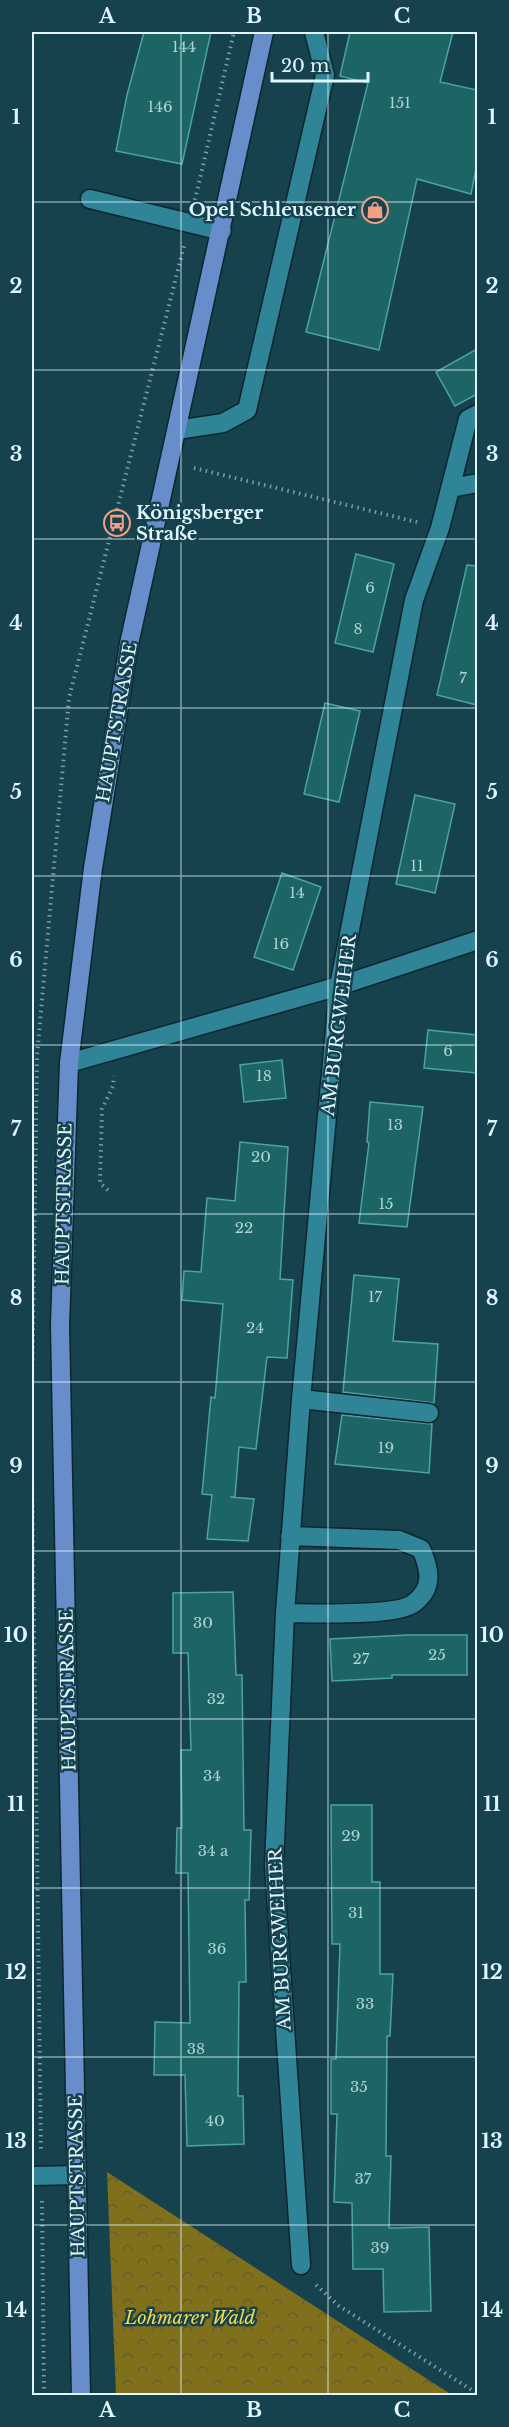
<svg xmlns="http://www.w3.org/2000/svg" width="509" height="2427" font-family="'Libre Baskerville',serif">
<defs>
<pattern id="forest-crowns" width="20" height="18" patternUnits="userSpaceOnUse" patternTransform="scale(1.5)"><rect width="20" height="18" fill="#80701b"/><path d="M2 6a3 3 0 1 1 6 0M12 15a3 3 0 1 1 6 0" fill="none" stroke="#625d34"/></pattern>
</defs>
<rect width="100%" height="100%" fill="#16424d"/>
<path fill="url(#forest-crowns)" d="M107,2172L452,2395H116Z"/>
<path fill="#1d6465" stroke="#4ba3a5" stroke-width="1.5" d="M144,32H211L182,164L116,151L127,95Z
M350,32H453L440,82L477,90V164L471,194L417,179L379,350L306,332L368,83L340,76Z
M477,349V394L455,406L436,372Z
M356,554L394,564L373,652L335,643Z
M467,565L477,566V705L437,695Z
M325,703L360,711L339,802L304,794Z
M415,795L455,804L435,893L396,884Z
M282,873L321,887L293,970L254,957Z
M428,1030L477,1035V1073L424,1068Z
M282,1060L286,1098L244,1102L240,1065Z
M370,1102L423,1107L407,1227L359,1223L369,1143L367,1142Z
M240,1142L288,1147L280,1279L293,1280L287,1358L267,1357L256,1449L239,1447L235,1497H230L254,1499L248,1541L207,1539L212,1495L202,1494L211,1397L215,1398L223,1304L182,1300L184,1271L201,1272L207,1198L235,1201Z
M354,1275L399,1279L393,1341L438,1344L434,1403L343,1392Z
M342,1415L432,1424L429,1473L335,1464Z
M233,1592L236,1675H242L244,1830H251L249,1900H245L246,1982H239L238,2096H243L244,2144L187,2146L185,2075H154L155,2022L190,2023L188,1873H176L177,1828H182L181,1750H191L188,1653H173V1593Z
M407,1635H467V1675H392V1678L332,1681L330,1639Z
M331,1805H372V1882H380V1974H393L390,2036H387L386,2156H391L389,2228L429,2227L431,2311L384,2312L383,2269H353L352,2203L334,2202L337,2114H331V2059H336L340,1944H332Z"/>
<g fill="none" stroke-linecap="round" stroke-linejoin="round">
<defs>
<path id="minor" d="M90,199L222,231
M177,430L223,423L247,410L325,75L314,32
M451,488L478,483
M69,1063L339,986L478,940
M301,1399L429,1413
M285,1613C310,1613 397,1617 414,1603C434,1588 430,1569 421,1549L399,1540L290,1536
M32,2176L77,2175
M301,2265L274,1865L285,1613L301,1399L339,986L414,600L440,528L468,419L478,414"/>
<path id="major" d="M81,2396L60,1325L69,1063L93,868L129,644L264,32"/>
</defs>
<use href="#minor" stroke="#0d262d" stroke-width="21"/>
<use href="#major" stroke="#0d262d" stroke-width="21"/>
<path stroke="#7d9ea7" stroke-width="4" stroke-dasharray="1.5 4.5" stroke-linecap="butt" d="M195,200L234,32
M194,468L417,522
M108,1190L100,1183L102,1109L113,1086L114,1076
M32,1396L37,1056L69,698L184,246
M32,1475L41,2152
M42,2201L44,2396
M316,2285L339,2306L478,2394"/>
<use href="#minor" stroke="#308498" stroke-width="18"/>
<use href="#major" stroke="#678ecb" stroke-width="18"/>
</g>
<path fill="none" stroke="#dff6fd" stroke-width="1.5" stroke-opacity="0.55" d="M181,32V2396M328,32V2396M32,202H478M32,370H478M32,539H478M32,708H478M32,876H478M32,1045H478M32,1214H478M32,1382H478M32,1551H478M32,1719H478M32,1888H478M32,2057H478M32,2225H478"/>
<defs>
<symbol id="shop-ring" viewBox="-11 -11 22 22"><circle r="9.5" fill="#16424d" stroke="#f39f85" stroke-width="1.5"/><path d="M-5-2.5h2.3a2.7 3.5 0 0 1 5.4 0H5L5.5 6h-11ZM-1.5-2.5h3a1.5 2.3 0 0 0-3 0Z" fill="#f39f85"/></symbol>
<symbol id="bus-ring" viewBox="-11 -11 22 22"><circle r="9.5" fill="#16424d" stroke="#f39f85" stroke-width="1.5"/><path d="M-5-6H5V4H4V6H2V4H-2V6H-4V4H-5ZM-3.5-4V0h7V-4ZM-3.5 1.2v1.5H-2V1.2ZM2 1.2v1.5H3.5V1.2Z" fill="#f39f85"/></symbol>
</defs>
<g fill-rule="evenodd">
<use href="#shop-ring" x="360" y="195" width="30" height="30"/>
<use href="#bus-ring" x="102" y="508" width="30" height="30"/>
</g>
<g text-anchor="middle" stroke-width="5" stroke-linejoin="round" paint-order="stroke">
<g font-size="15" fill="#aed2d7">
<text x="184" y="52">144</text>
<text x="400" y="108">151</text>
<text x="160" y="112">146</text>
<text x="370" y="593">6</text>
<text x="358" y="634">8</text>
<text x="463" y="683">7</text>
<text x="417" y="871">11</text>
<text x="297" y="898">14</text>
<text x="281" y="949">16</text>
<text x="448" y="1056">6</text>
<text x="264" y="1081">18</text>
<text x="395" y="1130">13</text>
<text x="261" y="1162">20</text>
<text x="386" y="1209">15</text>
<text x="244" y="1233">22</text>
<text x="375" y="1302">17</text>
<text x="255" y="1333">24</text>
<text x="386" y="1453">19</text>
<text x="203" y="1628">30</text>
<text x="437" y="1660">25</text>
<text x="361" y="1664">27</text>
<text x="216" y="1704">32</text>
<text x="212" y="1781">34</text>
<text x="351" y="1841">29</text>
<text x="213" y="1856">34 a</text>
<text x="356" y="1918">31</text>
<text x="217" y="1954">36</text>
<text x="365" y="2009">33</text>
<text x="196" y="2054">38</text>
<text x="359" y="2092">35</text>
<text x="215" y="2126">40</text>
<text x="363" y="2184">37</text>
<text x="380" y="2253">39</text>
</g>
<g font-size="18" font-weight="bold" fill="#dff6fd" stroke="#16424d" text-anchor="end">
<text x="356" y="216">Opel Schleusener</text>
<text x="136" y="519" text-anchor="start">Königsberger<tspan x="136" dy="21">Straße</tspan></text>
</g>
<g font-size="18" fill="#dff6fd" stroke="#16424d">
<text transform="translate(117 722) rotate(-80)" y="6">HAUPTSTRASSE</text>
<text transform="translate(339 1025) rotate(-83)" y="6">AM BURGWEIHER</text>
<text transform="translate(64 1204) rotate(-89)" y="6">HAUPTSTRASSE</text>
<text transform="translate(68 1690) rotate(-91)" y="6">HAUPTSTRASSE</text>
<text transform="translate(280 1939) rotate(-93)" y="6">AM BURGWEIHER</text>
<text transform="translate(77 2176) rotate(-91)" y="6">HAUPTSTRASSE</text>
</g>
<g font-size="18" font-style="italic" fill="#f8da4a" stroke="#16424d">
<text x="190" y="2324">Lohmarer Wald</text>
</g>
</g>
<rect width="509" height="2427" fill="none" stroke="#16424d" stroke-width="66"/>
<path d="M272 72v9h96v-9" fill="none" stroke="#dff6fd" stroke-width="3"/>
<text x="281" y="72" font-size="18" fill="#dff6fd" stroke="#16424d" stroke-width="4.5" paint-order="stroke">20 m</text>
<rect x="33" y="33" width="443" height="2361" fill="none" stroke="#dff6fd" stroke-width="2"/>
<g font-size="20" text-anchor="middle" font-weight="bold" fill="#dff6fd">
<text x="107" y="23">A</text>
<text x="254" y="23">B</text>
<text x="402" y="23">C</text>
<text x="16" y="124">1</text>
<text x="492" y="124">1</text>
<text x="16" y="293">2</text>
<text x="492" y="293">2</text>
<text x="16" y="461">3</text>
<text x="492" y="461">3</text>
<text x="16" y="630">4</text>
<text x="492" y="630">4</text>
<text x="16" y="799">5</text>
<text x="492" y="799">5</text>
<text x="16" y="967">6</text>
<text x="492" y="967">6</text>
<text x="16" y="1136">7</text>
<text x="492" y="1136">7</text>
<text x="16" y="1305">8</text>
<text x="492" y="1305">8</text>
<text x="16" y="1473">9</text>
<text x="492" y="1473">9</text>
<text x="16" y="1642">10</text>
<text x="492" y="1642">10</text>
<text x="16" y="1811">11</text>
<text x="492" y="1811">11</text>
<text x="16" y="1979">12</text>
<text x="492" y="1979">12</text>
<text x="16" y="2148">13</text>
<text x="492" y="2148">13</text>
<text x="16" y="2317">14</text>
<text x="492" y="2317">14</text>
<text x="107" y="2417">A</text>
<text x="254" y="2417">B</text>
<text x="402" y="2417">C</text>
</g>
</svg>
